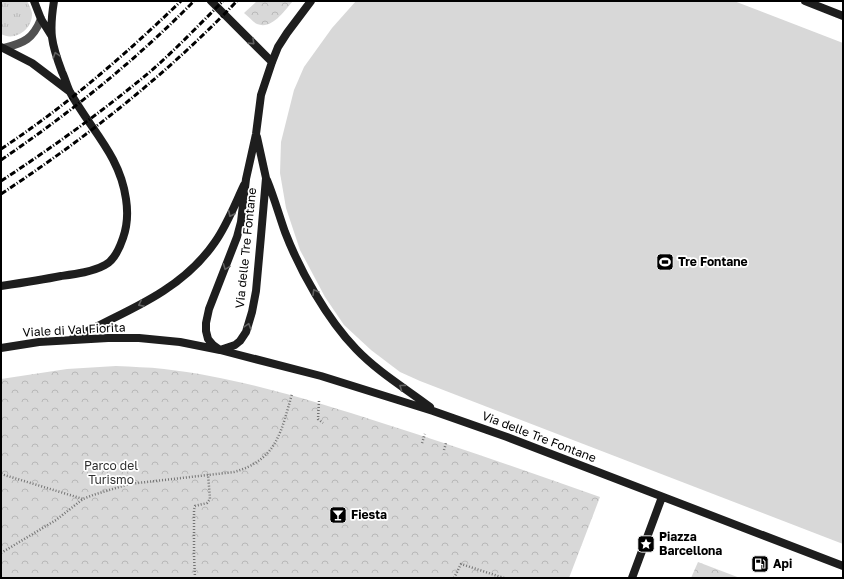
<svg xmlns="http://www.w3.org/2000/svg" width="844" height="579" font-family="'Golos Text',sans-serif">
<defs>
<pattern id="grass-tufts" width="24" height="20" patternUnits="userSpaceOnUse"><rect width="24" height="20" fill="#d8d8d8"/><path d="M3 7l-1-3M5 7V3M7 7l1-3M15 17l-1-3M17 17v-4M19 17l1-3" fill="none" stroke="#b8b8b8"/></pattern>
<pattern id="forest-crowns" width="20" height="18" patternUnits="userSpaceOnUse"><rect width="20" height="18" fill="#d8d8d8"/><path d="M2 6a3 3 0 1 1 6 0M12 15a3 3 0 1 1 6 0" fill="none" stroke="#b8b8b8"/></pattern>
</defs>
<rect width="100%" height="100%" fill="#fff"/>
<path fill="url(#grass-tufts)" d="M1,1H27C29,5 31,9 32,13C33,29 15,42 1,34Z"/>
<path fill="url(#forest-crowns)" d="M257,1H293C284,11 272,30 257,24C253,22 248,16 244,13Z
M116,366C132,367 148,367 164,369C236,377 313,401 382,423C455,446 527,471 600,497L569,578H1V379L67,369Z
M698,562L740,578H691Z"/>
<path fill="#d8d8d8" d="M356,1H734L843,43V544L420,381L400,372L371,350L344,325L325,297L300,250L286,208L280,173L281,142L294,90L304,67L332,28Z"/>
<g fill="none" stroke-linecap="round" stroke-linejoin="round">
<path stroke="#737373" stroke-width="2.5" stroke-dasharray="1 2" stroke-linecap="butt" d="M319,401L318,419L323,423
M422,443L425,434
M444,450L446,443
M1,474L83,499
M1,553L56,520L83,499L93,495L129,484L234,472C277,460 281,432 292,394
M195,578L194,555V510L195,506L207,503L210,499L208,474
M454,578L461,564L504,578"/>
<path stroke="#515151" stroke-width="8" d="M4,48C24,43 33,39 41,19"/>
<path stroke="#1e1e1e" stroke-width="8" d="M34,1L41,19L51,35
M211,1L272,62
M311,1L287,33L278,47L272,62L261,95L256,134L246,179L241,222L237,237L209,309L206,323V331L208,339L213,345L220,350L321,376L433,411L507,437L843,566
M805,1L843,16
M1,47L32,63L69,91
M267,180C274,197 279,215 285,232C300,271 327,319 356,349C378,372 405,388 430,407
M1,286C21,283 41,280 61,276C76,274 92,272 105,265C115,260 120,247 123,238C128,224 128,212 126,199C120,155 90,129 70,92C67,86 65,78 62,72C51,43 49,32 54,1
M73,338C124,312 181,292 215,242C227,225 235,204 244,185
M1,348L39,342L108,338H139L180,342L220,350L235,345L240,341L246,332L252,312L256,291L261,236L266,178L257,137
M632,578L662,497"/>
<path stroke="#000" stroke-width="3" stroke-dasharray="6 2 1 2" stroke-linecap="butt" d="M1,149C66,106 125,55 181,1
M1,160C70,113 136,60 194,1
M1,181C53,147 103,111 151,71C176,49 200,24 223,1
M1,194C86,138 166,75 237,1"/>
</g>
<defs><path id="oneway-chevron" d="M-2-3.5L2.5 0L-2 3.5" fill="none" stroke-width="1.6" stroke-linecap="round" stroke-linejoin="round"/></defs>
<g stroke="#626262">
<use href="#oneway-chevron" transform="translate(252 42) rotate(44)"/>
<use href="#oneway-chevron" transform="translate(56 55) rotate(-108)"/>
<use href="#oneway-chevron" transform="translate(231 214) rotate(115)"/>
<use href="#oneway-chevron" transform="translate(226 267) rotate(111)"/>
<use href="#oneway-chevron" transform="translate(315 292) rotate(-120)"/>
<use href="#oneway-chevron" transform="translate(141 304) rotate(154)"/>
<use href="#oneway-chevron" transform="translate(248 326) rotate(-73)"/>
<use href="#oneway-chevron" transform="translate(402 387) rotate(-144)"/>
</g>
<defs>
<symbol id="stadium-square" viewBox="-11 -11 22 22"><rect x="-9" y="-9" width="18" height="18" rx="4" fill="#000" stroke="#fff"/><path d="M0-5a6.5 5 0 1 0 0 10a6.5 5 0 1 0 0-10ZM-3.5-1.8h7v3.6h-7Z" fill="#fff"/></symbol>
<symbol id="bar-square" viewBox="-11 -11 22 22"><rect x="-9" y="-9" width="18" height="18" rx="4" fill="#000" stroke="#fff"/><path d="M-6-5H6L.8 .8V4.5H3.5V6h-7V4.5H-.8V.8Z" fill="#fff"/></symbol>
<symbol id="sight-square" viewBox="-11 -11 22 22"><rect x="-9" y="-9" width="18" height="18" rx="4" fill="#000" stroke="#fff"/><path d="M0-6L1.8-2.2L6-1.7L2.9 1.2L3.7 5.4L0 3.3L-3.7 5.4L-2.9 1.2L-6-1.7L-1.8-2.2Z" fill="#fff"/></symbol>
<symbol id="fuel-square" viewBox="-11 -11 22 22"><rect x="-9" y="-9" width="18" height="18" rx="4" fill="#000" stroke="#fff"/><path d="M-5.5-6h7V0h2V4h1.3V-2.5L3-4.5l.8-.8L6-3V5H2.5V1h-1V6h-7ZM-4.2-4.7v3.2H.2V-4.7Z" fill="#fff"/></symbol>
</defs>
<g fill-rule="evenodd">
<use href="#stadium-square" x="655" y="252" width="20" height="20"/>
<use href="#bar-square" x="328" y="505" width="20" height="20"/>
<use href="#sight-square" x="636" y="534" width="20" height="20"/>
<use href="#fuel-square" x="750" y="554" width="20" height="20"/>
</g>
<g text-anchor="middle" stroke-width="3.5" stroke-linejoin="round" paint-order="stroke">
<g font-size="12" fill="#000" stroke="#fff">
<text transform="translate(246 248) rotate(-84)" y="4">Via delle Tre Fontane</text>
<text transform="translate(74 330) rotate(-3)" y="4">Viale di Val Fiorita</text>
<text transform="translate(539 437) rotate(21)" y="4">Via delle Tre Fontane</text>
</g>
<g font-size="12" font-weight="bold" fill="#000" stroke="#fff" text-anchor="start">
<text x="678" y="266">Tre Fontane</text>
<text x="351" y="519">Fiesta</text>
<text x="659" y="541">Piazza<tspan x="659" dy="14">Barcellona</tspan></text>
<text x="773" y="568">Api</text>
</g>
<g font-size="12" fill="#2f2f2f" stroke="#fff">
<text x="111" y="470">Parco del<tspan x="111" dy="14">Turismo</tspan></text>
</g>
</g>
<rect width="844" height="579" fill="none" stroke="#000000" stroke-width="4"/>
</svg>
